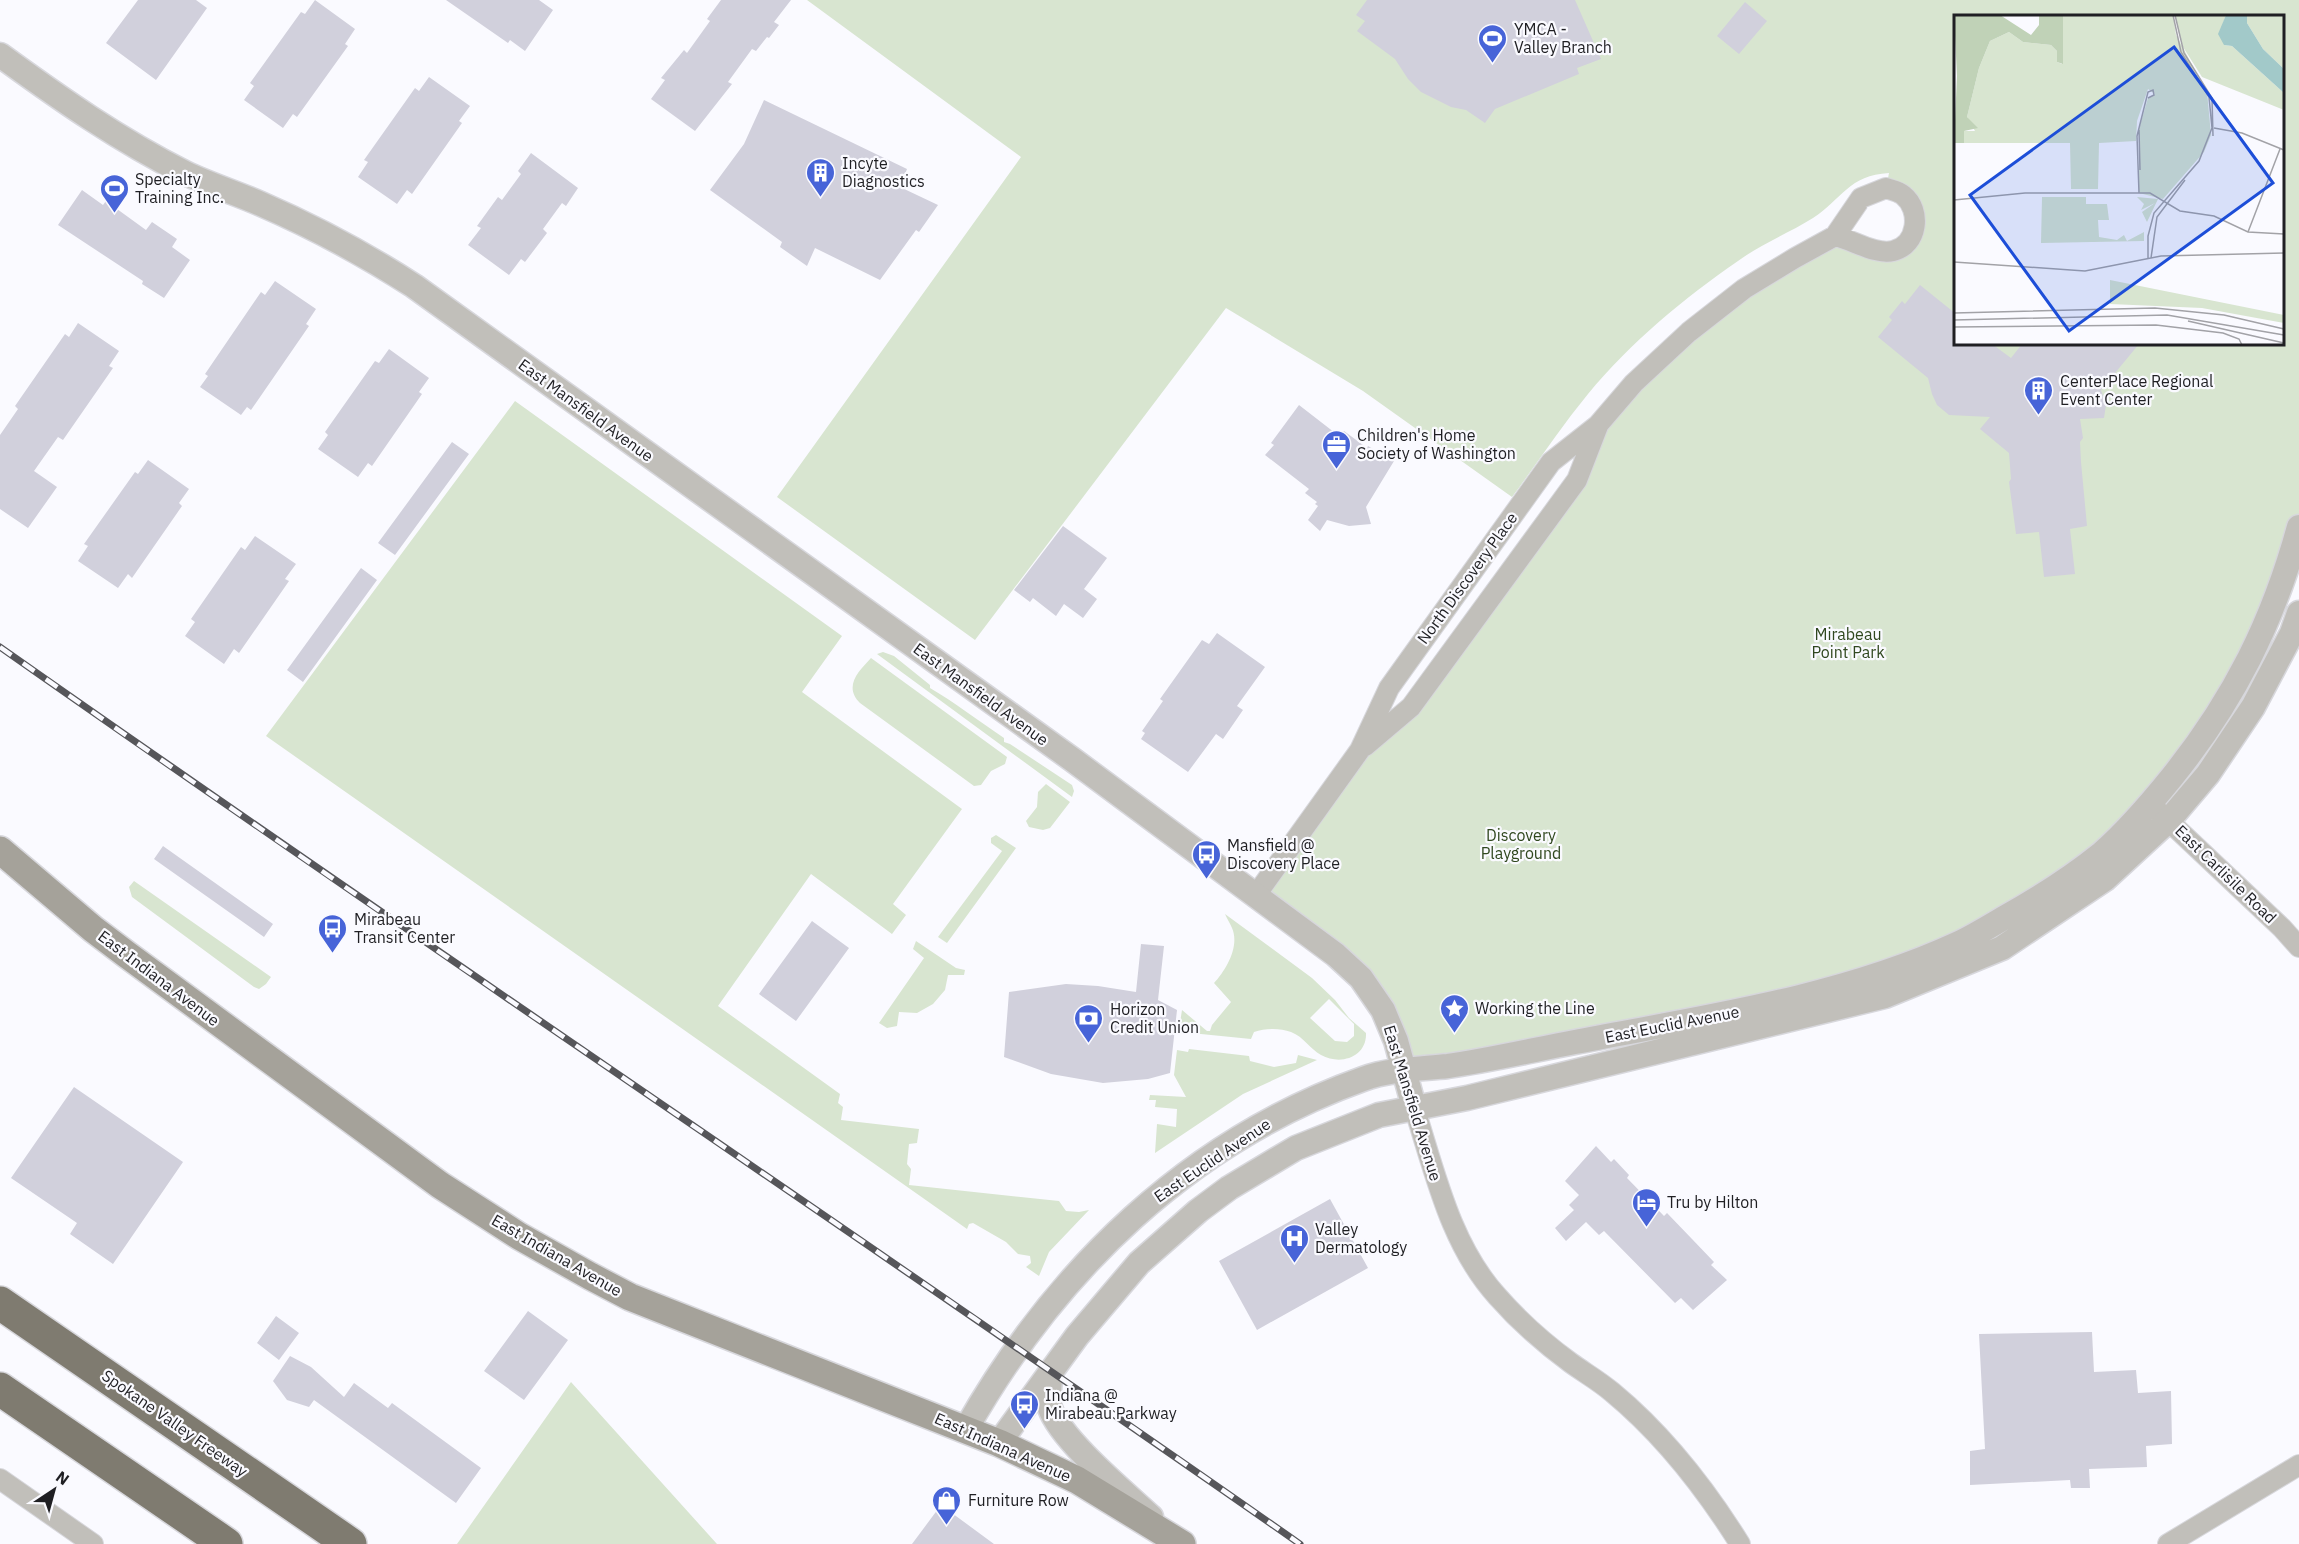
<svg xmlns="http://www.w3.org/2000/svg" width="2299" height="1544" font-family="'IBM Plex Sans',sans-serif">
<rect width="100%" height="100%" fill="#fafaff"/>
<path fill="#d8e5d0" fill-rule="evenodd" d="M807,0H2299V527L2289,564L2189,756L2034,901L1871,977L1404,1071L1383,1010L1256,895L1360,750L1411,707L1576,480L1598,425L1659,357L1835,236L1896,250L1915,218L1886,188L1889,173C1849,175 1842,199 1813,218C1789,233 1761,244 1738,261C1684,298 1630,343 1588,394C1561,427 1537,463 1512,497L1363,391L1226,308L975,640L777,497L1021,157ZM1956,16H2282V344H1956Z
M515,401L842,636L802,692L962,809L893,904L906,915L892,934L811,874L718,1006L840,1094L838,1103L843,1107L841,1120L919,1129L917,1143L909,1144L907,1164L911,1169L909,1185L1059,1201L1066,1211L1079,1212L1089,1210L1049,1252L1039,1276L1026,1267L1031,1263L1030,1256L1018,1254L1006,1242L973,1223L969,1224L967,1229L266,736Z
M883,652L894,656L930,685V688C954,702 979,721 1004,738V742L1010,744L1072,785L1074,791L1072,797L877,654Z
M871,658L1007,757L1005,764L991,771L981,785L974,786L860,703C843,686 859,671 871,658Z
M1046,784L1070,802L1050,828L1043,830L1029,827L1026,821L1037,807L1038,792Z
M996,835L1016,848L947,943L938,937L1002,851L991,843V838Z
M134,881L271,977L266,984L259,989L254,987L132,897L129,887Z
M1225,914L1312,978L1335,1000L1349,1018L1366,1033C1367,1057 1341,1066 1321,1055C1310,1049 1304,1037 1291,1032C1280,1028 1266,1028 1254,1032L1251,1039L1191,1033L1190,1029H1179L1182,1010L1207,1031H1210L1212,1025L1231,1002L1214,983C1226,970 1240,946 1232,928C1230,923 1227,919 1225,914ZM1329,999L1354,1024V1036L1347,1042L1335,1041L1310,1018Z
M916,941L956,968L965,970L964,975H948L945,990L933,1004L917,1013L899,1012L897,1026L887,1028L879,1023L924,958L913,949Z
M1189,1049L1249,1056L1250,1061L1274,1067L1296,1063L1298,1055L1317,1060L1243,1094L1155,1153L1157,1124L1176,1127L1177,1109L1155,1107L1156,1100H1149L1150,1095L1186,1097L1174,1075L1177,1050L1188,1052Z
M571,1382L717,1544H457Z"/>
<path fill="#d1d0dc" d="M138,0H196L207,8L156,80L106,43Z
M315,0L355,29L345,44L348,46L297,117L293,114L283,128L244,100L254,86L250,83L301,12L305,14Z
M446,0H539L553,10L525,51L510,40L508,43Z
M721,0H791L774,22L779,25L769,38L767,37L756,51L752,49L728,82L732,84L695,131L651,99L665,80L661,78L684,50L687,53L710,21L707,19Z
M1367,0H1575L1601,59L1577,68L1579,74L1495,109L1485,123L1466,110L1451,107L1421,92L1408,79L1395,59L1357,31L1365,21L1356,15Z
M1745,2L1767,21L1739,54L1717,36Z
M429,77L470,106L459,121L462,123L412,194L407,190L397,204L358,177L368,162L364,160L415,88L419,91Z
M764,100L907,169L900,187L938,205L919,232L916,230L880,280L815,248L807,266L780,247L782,242L710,190L744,144Z
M531,153L578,188L566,206L562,203L543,229L547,233L525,262L521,259L509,275L468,245L481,228L477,226L498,197L502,200L521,174L518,171Z
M82,190L103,205L106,201L146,230L152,222L177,239L172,247L190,260L164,298L142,284L143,281L58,225Z
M275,281L316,309L306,324L309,326L251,410L247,407L241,415L200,387L208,376L205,374L261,292L265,295Z
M1920,285L1956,314V344H1992L2011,358L2022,344H2139L2101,390L2106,405L2104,418L2080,419L2083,438L2080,442L2081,462L2087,526L2070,529L2075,574L2044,577L2039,532L2016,534L2009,482L2011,479L2009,453L1980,429L1990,417L1949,415L1937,405L1932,394L1928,378L1878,337L1892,320L1889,317L1902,301L1905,304Z
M78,323L119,351L109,366L113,368L63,440L58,437L34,471L57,487L28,528L0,509V435L18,409L15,406L65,334L69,337Z
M389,349L429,378L419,392L422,394L372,466L368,463L358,477L318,449L328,435L325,432L375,361L379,363Z
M1299,405L1339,436L1344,431L1367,448L1368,446L1394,461L1366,507L1371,524L1349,526L1327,520L1320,531L1308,520L1318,506L1315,504L1317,502L1305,493L1309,489L1265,455L1274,445L1271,443Z
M452,442L469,454L395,555L378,543Z
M148,460L189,489L179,503L182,506L132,578L128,574L118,588L78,561L88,546L84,544L135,472L138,474Z
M1063,526L1107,558L1084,589L1097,599L1083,618L1064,604L1056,616L1033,598L1030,602L1014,590Z
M255,536L296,564L285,579L289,581L239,653L234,649L224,664L185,636L195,622L191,619L241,547L245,550Z
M361,568L377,580L303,682L287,670Z
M1217,633L1265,667L1237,706L1243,710L1223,739L1216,734L1188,772L1141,739L1145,733L1142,731L1163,701L1160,699L1202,640L1209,644Z
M163,846L273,924L264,937L154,859Z
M812,921L849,948L796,1021L759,994Z
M1141,944L1164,946L1158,1000L1177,1010L1170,1073L1148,1079L1103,1083L1051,1074L1004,1057L1009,992L1066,984L1098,986L1136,992Z
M74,1087L183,1162L113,1264L70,1234L77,1223L11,1178Z
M1596,1146L1611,1162L1614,1159L1629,1175L1627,1178L1664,1216L1667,1213L1692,1239L1714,1262L1711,1265L1727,1280L1693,1310L1681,1298L1675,1303L1604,1231L1599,1235L1586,1222L1566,1241L1555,1228L1574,1210L1569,1205L1579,1195L1565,1181Z
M1330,1199L1368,1268L1257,1330L1219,1261Z
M528,1311L568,1340L524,1400L484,1371Z
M276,1316L299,1333L279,1360L257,1343Z
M2092,1332L2094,1372L2136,1370L2138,1393L2171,1391L2172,1444L2146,1446L2147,1467L2089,1469L2090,1488H2071L2070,1480L1970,1485V1451L1985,1449L1979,1334Z
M290,1356L311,1367L344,1397L354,1383L388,1408L392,1403L481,1468L456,1503L314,1400L309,1407L287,1400L273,1381Z
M941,1505L994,1544H912Z"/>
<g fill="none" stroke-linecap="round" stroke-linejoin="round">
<defs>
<path id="minor" d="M1365,746L1411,707L1577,480L1598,426
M2158,811L2282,928L2299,947
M1256,895L1360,750L1389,688L1551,462L1598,425L1634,383L1689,332L1744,289L1795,258L1835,236L1861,198L1886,188C1891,190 1898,191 1903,195C1922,210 1918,245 1893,251C1875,255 1853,240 1835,236
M1414,1107C1435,1172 1450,1244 1497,1296C1519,1321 1545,1344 1571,1363C1585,1373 1599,1381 1612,1392C1664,1435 1705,1488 1740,1544
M0,1479L93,1544
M2168,1544L2299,1465"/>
<path id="tertiary" d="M0,55C59,98 119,140 185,173C210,185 236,193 261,204C314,227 366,255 414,286L1073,760L1336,955L1361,978L1383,1010L1396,1041L1414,1107
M1051,1371C1050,1382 1047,1396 1050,1408C1061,1440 1124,1492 1151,1517
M966,1429C1056,1270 1189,1141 1363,1079C1390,1069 1420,1069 1448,1066C1490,1060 1533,1050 1575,1042C1700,1018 1840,998 1957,944C1972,937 1987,928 2002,919C2036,900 2071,878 2102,853C2127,831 2151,803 2172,777C2234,700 2273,622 2299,527
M999,1443L1077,1336L1139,1263L1198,1211L1229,1188L1296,1148L1379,1115L1467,1098L1885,996L2002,948L2105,879L2169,820L2208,774L2253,707L2292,633L2299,613"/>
<path id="secondary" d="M0,850L93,929L126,954L440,1185L519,1236L590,1276L630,1297L999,1443L1077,1480L1182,1544"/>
<path id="motorway" d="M0,1303L350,1544
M0,1389L226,1544"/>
</defs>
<use href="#minor" stroke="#d7d7dc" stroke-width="22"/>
<use href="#tertiary" stroke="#d7d7dc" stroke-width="27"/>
<use href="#secondary" stroke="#d7d7dc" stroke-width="30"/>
<use href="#motorway" stroke="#d7d7dc" stroke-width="36"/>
<use href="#minor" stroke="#c1bfba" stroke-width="20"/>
<use href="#tertiary" stroke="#c1bfba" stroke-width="24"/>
<use href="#secondary" stroke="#a5a29a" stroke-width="27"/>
<use href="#motorway" stroke="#7f7b70" stroke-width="33"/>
<defs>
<path id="rail" d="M0,647C431,950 868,1242 1300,1544"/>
</defs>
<use href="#rail" stroke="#56565a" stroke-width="7"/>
<use href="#rail" stroke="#fafaff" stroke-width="4.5" stroke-dasharray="14" stroke-linecap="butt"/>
</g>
<defs>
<symbol id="stadium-pin" viewBox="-11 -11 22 30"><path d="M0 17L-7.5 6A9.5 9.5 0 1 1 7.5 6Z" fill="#4764d8" stroke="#fafaff"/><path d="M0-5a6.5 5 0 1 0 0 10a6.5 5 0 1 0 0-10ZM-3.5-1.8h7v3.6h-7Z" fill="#fff"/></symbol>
<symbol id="building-pin" viewBox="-11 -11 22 30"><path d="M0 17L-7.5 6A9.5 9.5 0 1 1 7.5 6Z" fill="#4764d8" stroke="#fafaff"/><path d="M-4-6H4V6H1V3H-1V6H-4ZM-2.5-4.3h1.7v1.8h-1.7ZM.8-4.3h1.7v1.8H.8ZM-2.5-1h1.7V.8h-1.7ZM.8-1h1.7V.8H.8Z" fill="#fff"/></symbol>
<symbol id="office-pin" viewBox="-11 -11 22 30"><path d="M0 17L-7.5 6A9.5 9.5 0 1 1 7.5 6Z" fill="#4764d8" stroke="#fafaff"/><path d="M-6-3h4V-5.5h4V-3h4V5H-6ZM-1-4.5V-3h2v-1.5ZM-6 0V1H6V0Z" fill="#fff"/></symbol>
<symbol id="bus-pin" viewBox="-11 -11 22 30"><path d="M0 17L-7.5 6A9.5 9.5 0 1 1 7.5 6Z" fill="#4764d8" stroke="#fafaff"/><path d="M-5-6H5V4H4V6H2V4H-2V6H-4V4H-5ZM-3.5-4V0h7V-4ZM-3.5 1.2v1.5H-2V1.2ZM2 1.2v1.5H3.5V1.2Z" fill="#fff"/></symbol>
<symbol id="sight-pin" viewBox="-11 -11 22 30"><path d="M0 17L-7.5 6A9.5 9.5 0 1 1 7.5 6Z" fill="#4764d8" stroke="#fafaff"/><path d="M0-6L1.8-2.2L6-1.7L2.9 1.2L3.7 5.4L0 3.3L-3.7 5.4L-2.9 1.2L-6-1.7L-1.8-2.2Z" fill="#fff"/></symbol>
<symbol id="bank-pin" viewBox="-11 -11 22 30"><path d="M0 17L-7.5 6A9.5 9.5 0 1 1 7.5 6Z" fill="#4764d8" stroke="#fafaff"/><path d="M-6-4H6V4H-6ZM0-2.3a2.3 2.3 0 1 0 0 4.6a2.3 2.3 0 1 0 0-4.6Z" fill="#fff"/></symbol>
<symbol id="hotel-pin" viewBox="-11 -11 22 30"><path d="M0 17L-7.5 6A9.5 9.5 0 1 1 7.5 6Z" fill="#4764d8" stroke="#fafaff"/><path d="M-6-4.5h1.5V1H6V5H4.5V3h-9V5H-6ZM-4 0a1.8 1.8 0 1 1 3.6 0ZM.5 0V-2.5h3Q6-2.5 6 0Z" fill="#fff"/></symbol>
<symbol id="hospital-pin" viewBox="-11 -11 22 30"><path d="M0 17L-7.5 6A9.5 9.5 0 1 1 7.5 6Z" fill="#4764d8" stroke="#fafaff"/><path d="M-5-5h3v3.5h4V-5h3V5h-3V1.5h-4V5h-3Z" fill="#fff"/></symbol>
<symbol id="shop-pin" viewBox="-11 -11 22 30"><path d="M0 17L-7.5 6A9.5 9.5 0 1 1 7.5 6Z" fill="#4764d8" stroke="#fafaff"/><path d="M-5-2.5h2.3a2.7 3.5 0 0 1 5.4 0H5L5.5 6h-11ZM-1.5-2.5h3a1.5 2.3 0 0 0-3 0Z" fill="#fff"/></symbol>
</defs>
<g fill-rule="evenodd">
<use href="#stadium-pin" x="1476" y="22" width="33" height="45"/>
<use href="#building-pin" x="804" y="156" width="33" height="45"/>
<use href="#stadium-pin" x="98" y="172" width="33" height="45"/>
<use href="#building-pin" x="2022" y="374" width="33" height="45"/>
<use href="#office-pin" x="1320" y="428" width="33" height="45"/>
<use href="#bus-pin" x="1190" y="838" width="33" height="45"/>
<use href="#bus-pin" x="316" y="912" width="33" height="45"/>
<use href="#sight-pin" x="1438" y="992" width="33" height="45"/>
<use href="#bank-pin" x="1072" y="1002" width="33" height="45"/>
<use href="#hotel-pin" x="1630" y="1186" width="33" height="45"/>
<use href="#hospital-pin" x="1278" y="1222" width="33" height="45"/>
<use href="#bus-pin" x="1008" y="1388" width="33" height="45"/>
<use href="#shop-pin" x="930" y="1484" width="33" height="45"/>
</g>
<g text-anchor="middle" stroke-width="4.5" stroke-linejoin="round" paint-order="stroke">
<g font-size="16" fill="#1f1f23" stroke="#fafaff" text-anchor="start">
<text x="1514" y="35">YMCA -<tspan x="1514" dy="18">Valley Branch</tspan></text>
<text x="842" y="169">Incyte<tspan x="842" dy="18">Diagnostics</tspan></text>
<text x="135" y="185">Specialty<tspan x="135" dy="18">Training Inc.</tspan></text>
<text x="2060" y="387">CenterPlace Regional<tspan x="2060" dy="18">Event Center</tspan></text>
<text x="1357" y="441">Children's Home<tspan x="1357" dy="18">Society of Washington</tspan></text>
<text x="1227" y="851">Mansfield @<tspan x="1227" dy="18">Discovery Place</tspan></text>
<text x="354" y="925">Mirabeau<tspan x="354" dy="18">Transit Center</tspan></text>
<text x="1475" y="1014">Working the Line</text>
<text x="1110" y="1015">Horizon<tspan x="1110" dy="18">Credit Union</tspan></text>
<text x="1667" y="1208">Tru by Hilton</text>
<text x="1315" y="1235">Valley<tspan x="1315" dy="18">Dermatology</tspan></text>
<text x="1045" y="1401">Indiana @<tspan x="1045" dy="18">Mirabeau Parkway</tspan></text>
<text x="968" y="1506">Furniture Row</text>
</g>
<g font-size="16" fill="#1f1f23" stroke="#fafaff">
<text transform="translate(586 410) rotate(36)" y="6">East Mansfield Avenue</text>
<text transform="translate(1467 578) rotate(-54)" y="6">North Discovery Place</text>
<text transform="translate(981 694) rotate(36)" y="6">East Mansfield Avenue</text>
<text transform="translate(2226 874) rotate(44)" y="6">East Carlisile Road</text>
<text transform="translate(159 978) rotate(37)" y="6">East Indiana Avenue</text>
<text transform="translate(1672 1024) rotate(-11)" y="6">East Euclid Avenue</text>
<text transform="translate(1413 1103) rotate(73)" y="6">East Mansfield Avenue</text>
<text transform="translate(1212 1160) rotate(-34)" y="6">East Euclid Avenue</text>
<text transform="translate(557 1255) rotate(30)" y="6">East Indiana Avenue</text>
<text transform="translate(175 1423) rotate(35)" y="6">Spokane Valley Freeway</text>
<text transform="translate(1003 1447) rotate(24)" y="6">East Indiana Avenue</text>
</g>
<g font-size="16" fill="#30481f" stroke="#fafaff">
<text x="1848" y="640">Mirabeau<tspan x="1848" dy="18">Point Park</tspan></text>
<text x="1521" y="841">Discovery<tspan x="1521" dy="18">Playground</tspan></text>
</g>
</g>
<g transform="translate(1954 15)">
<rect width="330" height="330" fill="#fafaff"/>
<path d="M109,0H219L222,20L253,77L257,120L250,137L209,184L185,178V114L194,83L201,79L194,74L183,106L182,126L145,128L144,174H117L116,128H10V116H21L13,102L25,53L36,26L55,17L69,27L97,30L103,36V47L108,49ZM221,0H272L268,11L270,30L278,31L330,78V95L248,62L229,32ZM293,0H330V54L309,34L293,8ZM88,182H132V189H153L155,205H144L145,222L163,225L170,220L173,226L190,217V226L87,228ZM183,182L204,184L193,207L188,197L201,188L187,195L190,189ZM156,265L330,300V308L248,293L156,289Z" fill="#d8e5d0"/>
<path d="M0,0H46L77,20L85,10V0H109V49L103,47V36L97,30L69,27L55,17L36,26L25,53L13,102L24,113L10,116V128H0L3,61Z" fill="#c0d2b7"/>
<path d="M272,0H293V8L309,34L330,54V78L278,31L270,30L264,19Z" fill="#a2c9c9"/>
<path fill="none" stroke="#a2a2a7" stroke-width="1.5" d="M221,0L230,38L258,83L259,121M260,113L288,118L330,135M185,115L186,155M185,178L183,121L194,77L199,75L200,80L194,83M0,185L71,178H196L226,196L260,201L294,217L330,219M294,217L326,134M197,243L203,202L231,165M194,244V221L200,198L245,146L258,113L255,82L227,37L219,0M0,247L131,256L207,241L330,238M0,298L201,293L270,300L330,314M0,305L213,300L330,320M234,306L330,328M0,312L202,310L269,318L285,324L288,330"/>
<path fill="#1d4ed8" fill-opacity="0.15" stroke="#1d4ed8" stroke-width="3" d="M220,32L319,168L115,316L16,180Z"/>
<rect width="330" height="330" fill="none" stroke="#1f1f23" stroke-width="3"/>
</g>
<g transform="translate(54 1490) rotate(36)" stroke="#fafaff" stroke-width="4.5" paint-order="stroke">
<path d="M0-4.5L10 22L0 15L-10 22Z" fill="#1f1f23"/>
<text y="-9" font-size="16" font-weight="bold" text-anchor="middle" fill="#1f1f23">N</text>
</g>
</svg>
